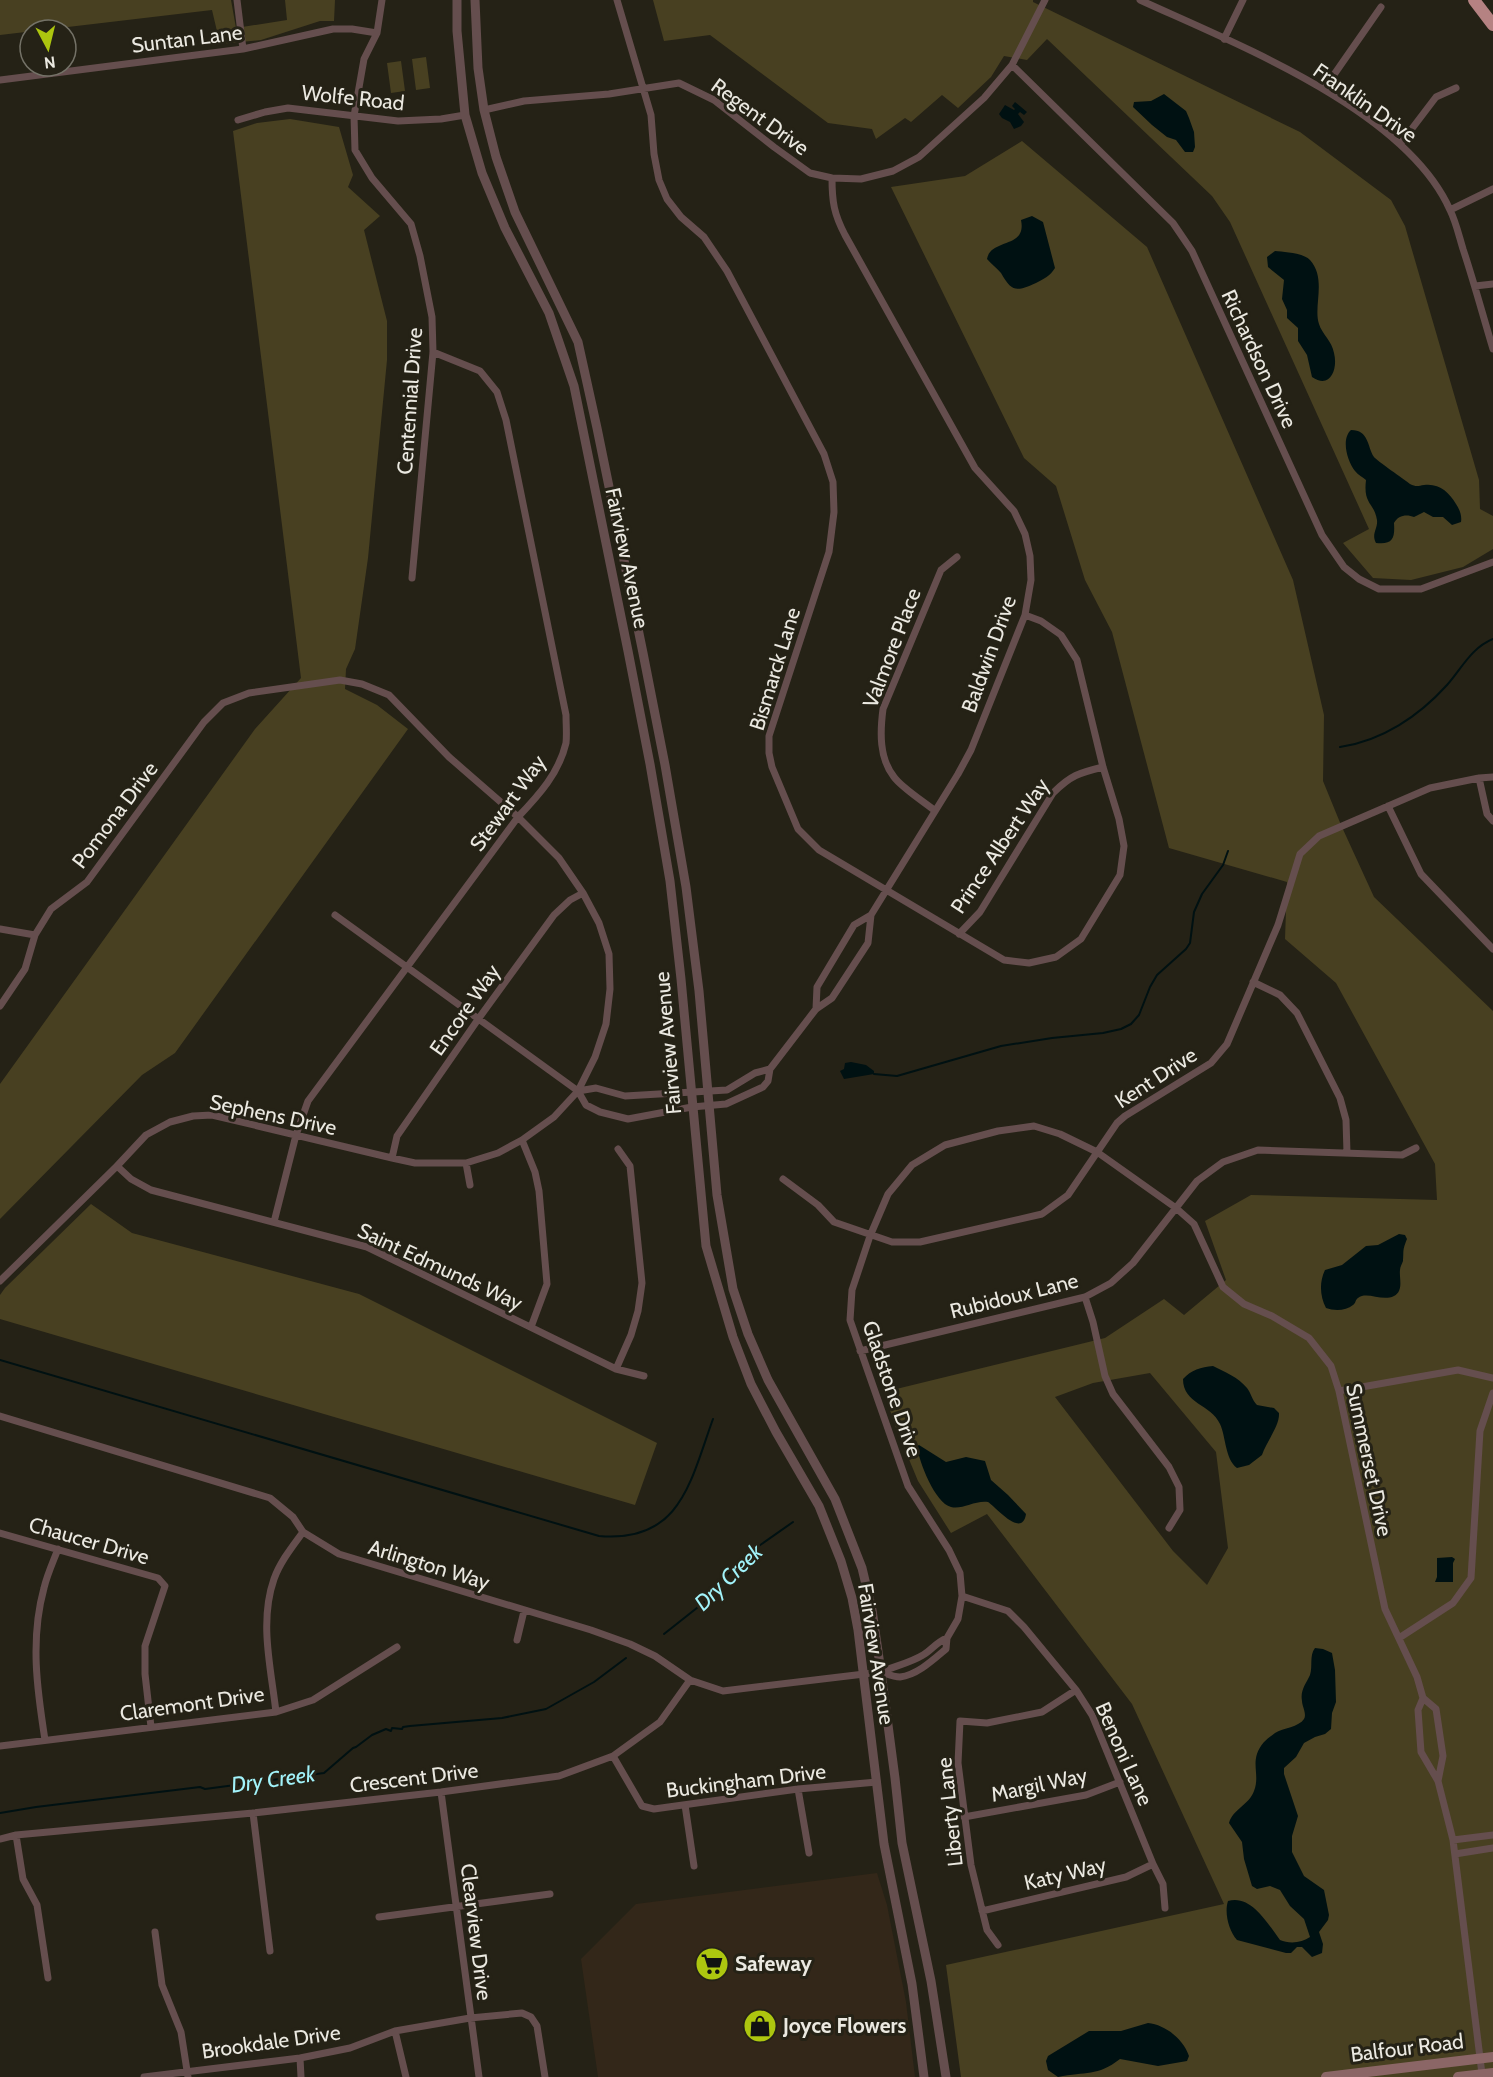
<svg xmlns="http://www.w3.org/2000/svg" width="1493" height="2077" font-family="Cabin,sans-serif">
<rect width="100%" height="100%" fill="#252216"/>
<path fill="#332719" d="M877,1873L887,1905L906,2002L915,2077H598L581,1959L636,1904Z"/>
<path fill="#484021" fill-rule="evenodd" d="M0,0H231L236,28L287,20L285,0H335L334,21H320L261,40L220,44L212,10L0,35Z
M653,0H1033V2L1300,132L1391,200L1405,226L1479,480L1480,509L1493,516V549L1463,567L1411,580L1373,578L1343,543L1369,529L1230,222L1212,196L1047,39L1027,60L1004,56L991,77L958,108L942,95L911,122L905,118L876,139L872,129L828,123L710,35L664,41Z
M426,57L430,88L416,90L412,59Z
M401,61L405,91L391,93L387,63Z
M290,119L339,127L353,175L348,187L380,216L364,230L387,321V360L368,558L355,649L346,669L345,689L377,705L408,729L175,1053L142,1075L0,1219V1084L255,729L301,678L233,131L257,123Z
M1022,141L1147,247L1293,580L1324,715L1323,781L1341,825L1374,897L1493,1011V2077H961L946,1965L1224,1904L1132,1704L987,1514L951,1533L918,1481L896,1428L884,1392L1105,1338L1164,1299L1184,1315L1226,1280L1205,1221L1251,1195L1437,1200L1435,1164L1336,983L1285,939L1287,882L1169,848L1112,632L1085,580L1056,486L1024,458L891,187L965,176ZM1150,1373L1216,1452L1228,1548L1207,1585L1173,1551L1055,1397L1093,1383Z
M91,1204L132,1233L359,1294L657,1443L635,1505L0,1319V1295L5,1288Z"/>
<path fill="#001112" d="M1164,94L1186,111L1189,118L1194,132L1195,147L1193,152H1185L1176,140L1167,137L1152,125L1133,107L1134,102L1151,101Z
M1015,102L1027,112L1024,115L1020,112L1018,114L1024,122L1021,126L1014,129L1010,122L1002,118L999,114L1005,105L1014,110L1015,109L1012,106Z
M1032,216L1043,222L1055,268C1050,276 1044,279 1036,283C1016,292 1012,292 1001,273C997,268 991,264 987,259C991,238 1027,249 1021,220Z
M1275,251C1284,252 1304,253 1310,260C1327,279 1313,306 1319,324C1322,334 1332,341 1334,353C1338,368 1331,390 1312,377L1307,355L1298,341V328L1287,318V310L1282,299L1284,280L1268,267L1267,257Z
M1351,430C1369,430 1367,446 1374,457C1376,460 1405,480 1410,484C1416,487 1418,486 1424,485C1439,483 1449,492 1456,504C1460,510 1462,516 1461,522L1452,525L1443,517H1433L1424,512L1414,517C1407,514 1398,515 1394,523C1395,538 1393,545 1376,543C1371,534 1378,529 1377,520C1374,502 1363,505 1366,480C1363,477 1358,475 1355,471C1347,461 1341,439 1351,430Z
M851,1062L866,1065L874,1071V1074L844,1079L840,1071L844,1069L845,1063Z
M1399,1234L1405,1235L1407,1239C1402,1251 1404,1251 1403,1261C1402,1264 1400,1267 1400,1270C1399,1278 1404,1291 1394,1296C1382,1302 1367,1291 1358,1298C1355,1300 1356,1303 1353,1305C1346,1311 1334,1311 1326,1308C1320,1297 1319,1282 1325,1270L1342,1265L1366,1246L1378,1245Z
M1213,1366C1225,1372 1238,1377 1247,1388C1251,1393 1252,1400 1257,1405L1274,1408L1279,1413C1280,1426 1266,1442 1262,1455L1249,1465L1237,1468C1225,1459 1226,1437 1220,1424C1211,1404 1183,1404 1183,1379C1191,1370 1201,1367 1213,1366Z
M919,1445L946,1462L966,1457L985,1461L991,1480L1008,1495L1026,1514C1022,1539 996,1507 988,1502C975,1500 962,1510 951,1507C935,1503 919,1462 917,1446Z
M1437,1558L1452,1557L1455,1559L1453,1563V1582H1435L1437,1577Z
M1315,1648L1323,1649L1332,1653L1335,1670L1336,1702L1332,1713L1331,1729L1325,1734L1315,1737L1304,1743L1296,1757L1284,1768V1774L1298,1816L1292,1836V1852L1304,1876L1324,1890L1329,1915L1328,1920L1319,1932L1323,1944L1322,1953L1312,1957L1302,1947H1297L1291,1953H1286L1237,1940C1229,1931 1224,1913 1228,1901C1251,1894 1268,1924 1280,1940C1289,1944 1302,1943 1310,1937L1304,1919L1290,1906L1280,1890L1270,1886L1257,1889L1252,1886L1244,1859L1242,1842L1229,1823C1233,1809 1249,1805 1254,1791C1261,1773 1248,1761 1264,1742C1267,1739 1271,1736 1275,1733C1283,1728 1299,1727 1304,1719C1307,1714 1302,1706 1302,1701C1300,1690 1306,1684 1310,1675C1313,1666 1309,1656 1315,1648Z
M1148,2023C1166,2025 1183,2039 1189,2056L1187,2061L1158,2066L1120,2059C1097,2077 1086,2071 1058,2077L1048,2070L1046,2061L1048,2056L1089,2031H1121Z"/>
<g fill="none" stroke-linecap="round" stroke-linejoin="round">
<path stroke="#001112" stroke-width="2" d="M1340,747C1382,741 1419,716 1447,685C1462,668 1471,648 1493,639
M874,1074L897,1076L1001,1046L1052,1038L1103,1033L1121,1029L1131,1024L1139,1015L1150,987L1157,975L1186,949L1190,943L1194,912L1202,894L1223,865L1228,851
M0,1360L599,1536C681,1543 690,1482 713,1419
M664,1634L712,1596L726,1576L746,1555L793,1522
M0,1813L36,1807L200,1787L205,1789L324,1773L353,1748L356,1747L372,1735L386,1729L391,1731L392,1728L402,1729L403,1727L410,1726L502,1718L546,1709L594,1682L626,1658"/>
<path stroke="#654e4e" stroke-width="7" d="M237,0L243,49
M382,0L377,33L364,59L354,116L355,150L372,178L411,224L420,256L432,317L433,352L412,578
M617,0L651,115L654,154L659,180L667,199L681,217L704,237L727,271L824,454L833,482L834,512L829,552L769,736V753L772,767L798,829L819,850L1004,960L1029,963L1056,957L1081,939L1120,875L1124,846L1119,819L1103,767L1077,660L1061,635L1041,621L1025,615
M1140,0C1236,44 1406,110 1450,210C1456,222 1459,236 1463,249C1474,282 1483,316 1493,349
M1224,39L1243,0
M1012,65L1173,223L1192,251L1322,535L1344,567L1359,579L1379,589H1421L1493,562
M0,80L243,49L333,29H352L377,33
M1324,89L1381,7
M484,110L524,101L609,94L679,83L714,100L774,147L810,173L832,178L861,179L893,171L919,157L984,98L1012,65L1045,0
M238,120L265,112L288,108L398,121L441,119L465,115
M1401,143L1436,97L1456,88
M1450,210L1493,189
M1475,286L1493,284
M1479,778L1487,814L1493,821
M1388,806L1421,874L1493,949
M934,810C924,802 901,787 894,777C879,758 880,732 883,709L941,570L957,557
M335,915L578,1091L586,1105L600,1112L628,1119L692,1107L726,1104L763,1087L768,1081L770,1069L816,1009L832,998L868,943L871,915L958,774L971,750L1025,615L1031,580L1030,556L1025,534L1014,511L975,468L845,235C834,214 832,202 832,178
M0,929L35,935
M959,934L980,912L1053,793C1071,775 1079,773 1103,767
M1253,982L1280,995L1297,1013L1340,1098L1346,1120L1347,1153
M0,1006L25,969L35,935L51,909L87,882L204,722L223,703L249,693L340,680L362,684L389,695L449,757L518,817L559,858L583,893L599,923L609,954L610,989L606,1024L595,1057L578,1091L554,1117L522,1140L498,1153L466,1163H415L392,1158L212,1115L193,1116L170,1122L146,1135L117,1166L0,1281
M816,1009L817,987L854,925L871,915
M578,1091L596,1088L625,1096L727,1090L755,1073L770,1069
M522,1140L535,1172L539,1191L547,1284L531,1327
M392,1158L397,1136L479,1018L554,915L570,900L583,893
M466,1163L470,1185
M117,1166L131,1179L151,1190L367,1247L616,1369L644,1376
M783,1179L818,1205L834,1222L892,1242H920L1042,1214L1068,1195L1117,1123L1125,1116L1211,1063L1227,1044L1278,925L1300,854L1319,836L1430,788L1479,778L1493,777
M274,1222L296,1135L308,1101L518,817C539,795 559,773 566,743C567,734 566,724 566,715L506,420L497,392L480,371L433,352
M1085,1297L1093,1322L1105,1376L1113,1394L1169,1467L1179,1487L1180,1510L1169,1528
M860,1351L1085,1297L1111,1283L1133,1263L1197,1181L1223,1162L1258,1150L1402,1155L1416,1148
M616,1369L631,1335L638,1311L642,1283L630,1166L618,1149
M1339,1391L1458,1370L1493,1378
M0,1416L270,1498L293,1517L303,1532L339,1554L591,1630L630,1644L655,1656L690,1680L723,1691L881,1672C895,1666 910,1663 923,1655C932,1650 935,1643 947,1638
M0,1533L158,1578L165,1586L145,1646V1674L151,1727
M962,1596L1008,1611L1024,1627L1076,1690L1092,1715L1153,1864L1163,1884L1165,1908
M1399,1638L1453,1603L1471,1578L1480,1431L1493,1393
M517,1640L524,1611
M881,1672C887,1674 894,1677 900,1677C917,1675 933,1660 946,1649L947,1638L958,1619L962,1596L960,1573L949,1550L908,1486L850,1320L852,1290L870,1236L888,1194L912,1165L945,1145L998,1131L1034,1126L1060,1134L1097,1152L1176,1208L1194,1224L1223,1287L1244,1304L1272,1316L1309,1338L1331,1366L1339,1391L1385,1609L1417,1677L1423,1698L1436,1709L1443,1756L1438,1781
M1423,1698L1418,1710L1421,1752L1438,1781L1453,1840L1482,2074
M276,1712C271,1668 259,1622 274,1579C280,1562 292,1547 303,1532
M45,1740C37,1689 30,1639 44,1588C47,1575 53,1562 58,1549
M0,1746L276,1712L313,1700L397,1647
M613,1756L642,1806L654,1809L798,1789L877,1782
M798,1789L809,1853
M441,1792L479,2077
M685,1805L694,1866
M253,1813L270,1951
M964,1817L1086,1795L1120,1782
M16,1835L23,1879L37,1905L48,1978
M0,1839L16,1835L253,1813L441,1792L559,1776L613,1756L660,1722L690,1680
M1453,1840L1493,1835
M1455,1854L1493,1848
M982,1911L1126,1877L1153,1864
M379,1917L550,1894
M155,1932L162,1985L181,2032L188,2077
M998,1945L987,1930L971,1865L958,1763L960,1721L987,1723L1042,1712L1076,1690
M395,2031L406,2077
M300,2058L301,2077
M144,2077L300,2058L350,2048L395,2031L470,2018L522,2013L531,2017L537,2026L545,2077"/>
<path stroke="#654e4e" stroke-width="9" d="M457,0V31L465,115L482,173L505,228L549,313L574,386L628,651L650,764L670,881L681,979L706,1246L733,1337L751,1384L776,1432L819,1506L841,1561L852,1598L858,1630L884,1844L912,1984L924,2077
M475,0L478,68L484,110L496,157L515,212L578,342L597,428L643,653L665,765L686,887L699,991L717,1195L733,1289L748,1334L768,1380L835,1499L862,1568L872,1610L881,1672L895,1778L902,1843L931,1981L946,2077"/>
<path stroke="#8b6666" stroke-width="10" d="M1326,2077L1493,2057
M1458,2077L1493,2073"/>
<path stroke="#b58282" stroke-width="12" d="M1474,0L1493,25"/>
</g>
<defs>
<symbol id="supermarket-disc" viewBox="-11 -11 22 22"><circle r="9.5" fill="#adc60f" stroke="#252216"/><path d="M-6-5.5h2.5l.6 2H6L4.5 2H-2.5L-4.4-4H-6ZM-1.5 3.2a1.3 1.3 0 1 0 .1 0ZM3 3.2a1.3 1.3 0 1 0 .1 0Z" fill="#111"/></symbol>
<symbol id="shop-disc" viewBox="-11 -11 22 22"><circle r="9.5" fill="#adc60f" stroke="#252216"/><path d="M-5-2.5h2.3a2.7 3.5 0 0 1 5.4 0H5L5.5 6h-11ZM-1.5-2.5h3a1.5 2.3 0 0 0-3 0Z" fill="#111"/></symbol>
</defs>
<g fill-rule="evenodd">
<use href="#supermarket-disc" x="693" y="1945" width="38" height="38"/>
<use href="#shop-disc" x="741" y="2007" width="38" height="38"/>
</g>
<g text-anchor="middle" stroke-width="6" stroke-linejoin="round" paint-order="stroke">
<g font-size="21" fill="#ebe9e1" stroke="#252216">
<text transform="translate(187 39) rotate(-7)" y="7">Suntan Lane</text>
<text transform="translate(353 98) rotate(6)" y="7">Wolfe Road</text>
<text transform="translate(1365 103) rotate(35)" y="7">Franklin Drive</text>
<text transform="translate(760 117) rotate(36)" y="7">Regent Drive</text>
<text transform="translate(1259 359) rotate(65)" y="7">Richardson Drive</text>
<text transform="translate(410 401) rotate(-86)" y="7">Centennial Drive</text>
<text transform="translate(627 558) rotate(78)" y="7">Fairview Avenue</text>
<text transform="translate(892 648) rotate(-69)" y="7">Valmore Place</text>
<text transform="translate(989 654) rotate(-70)" y="7">Baldwin Drive</text>
<text transform="translate(775 669) rotate(-73)" y="7">Bismarck Lane</text>
<text transform="translate(508 803) rotate(-54)" y="7">Stewart Way</text>
<text transform="translate(115 815) rotate(-53)" y="7">Pomona Drive</text>
<text transform="translate(1000 846) rotate(-56)" y="7">Prince Albert Way</text>
<text transform="translate(465 1010) rotate(-55)" y="7">Encore Way</text>
<text transform="translate(668 1043) rotate(-95)" y="7">Fairview Avenue</text>
<text transform="translate(1156 1078) rotate(-33)" y="7">Kent Drive</text>
<text transform="translate(273 1115) rotate(12)" y="7">Sephens Drive</text>
<text transform="translate(440 1267) rotate(25)" y="7">Saint Edmunds Way</text>
<text transform="translate(1014 1296) rotate(-14)" y="7">Rubidoux Lane</text>
<text transform="translate(892 1389) rotate(71)" y="7">Gladstone Drive</text>
<text transform="translate(1369 1460) rotate(78)" y="7">Summerset Drive</text>
<text transform="translate(89 1541) rotate(16)" y="7">Chaucer Drive</text>
<text transform="translate(429 1565) rotate(17)" y="7">Arlington Way</text>
<text transform="translate(876 1654) rotate(81)" y="7">Fairview Avenue</text>
<text transform="translate(192 1704) rotate(-8)" y="7">Claremont Drive</text>
<text transform="translate(1124 1754) rotate(66)" y="7">Benoni Lane</text>
<text transform="translate(414 1778) rotate(-7)" y="7">Crescent Drive</text>
<text transform="translate(746 1781) rotate(-7)" y="7">Buckingham Drive</text>
<text transform="translate(1039 1785) rotate(-12)" y="7">Margil Way</text>
<text transform="translate(950 1812) rotate(-96)" y="7">Liberty Lane</text>
<text transform="translate(1065 1874) rotate(-13)" y="7">Katy Way</text>
<text transform="translate(476 1932) rotate(83)" y="7">Clearview Drive</text>
<text transform="translate(271 2042) rotate(-8)" y="7">Brookdale Drive</text>
<text transform="translate(1407 2048) rotate(-7)" y="7">Balfour Road</text>
</g>
<g font-size="21" font-weight="bold" fill="#ebe9e1" stroke="#252216" text-anchor="start">
<text x="735" y="1971">Safeway</text>
<text x="783" y="2033">Joyce Flowers</text>
</g>
<g font-size="22" font-style="italic" fill="#a2f3fa" stroke="#252216">
<text transform="translate(728 1577) rotate(-44)" y="8">Dry Creek</text>
<text transform="translate(273 1779) rotate(-8)" y="8">Dry Creek</text>
</g>
</g>
<g transform="translate(48 48) rotate(173)"><circle r="28" fill="#252216" stroke="#747267" stroke-width="1.5"/>
<path d="M0-4.5L10 22L0 15L-10 22Z" fill="#adc60f"/>
<text y="-9" font-size="16" font-weight="bold" text-anchor="middle" fill="#ebe9e1">N</text>
</g>
</svg>
